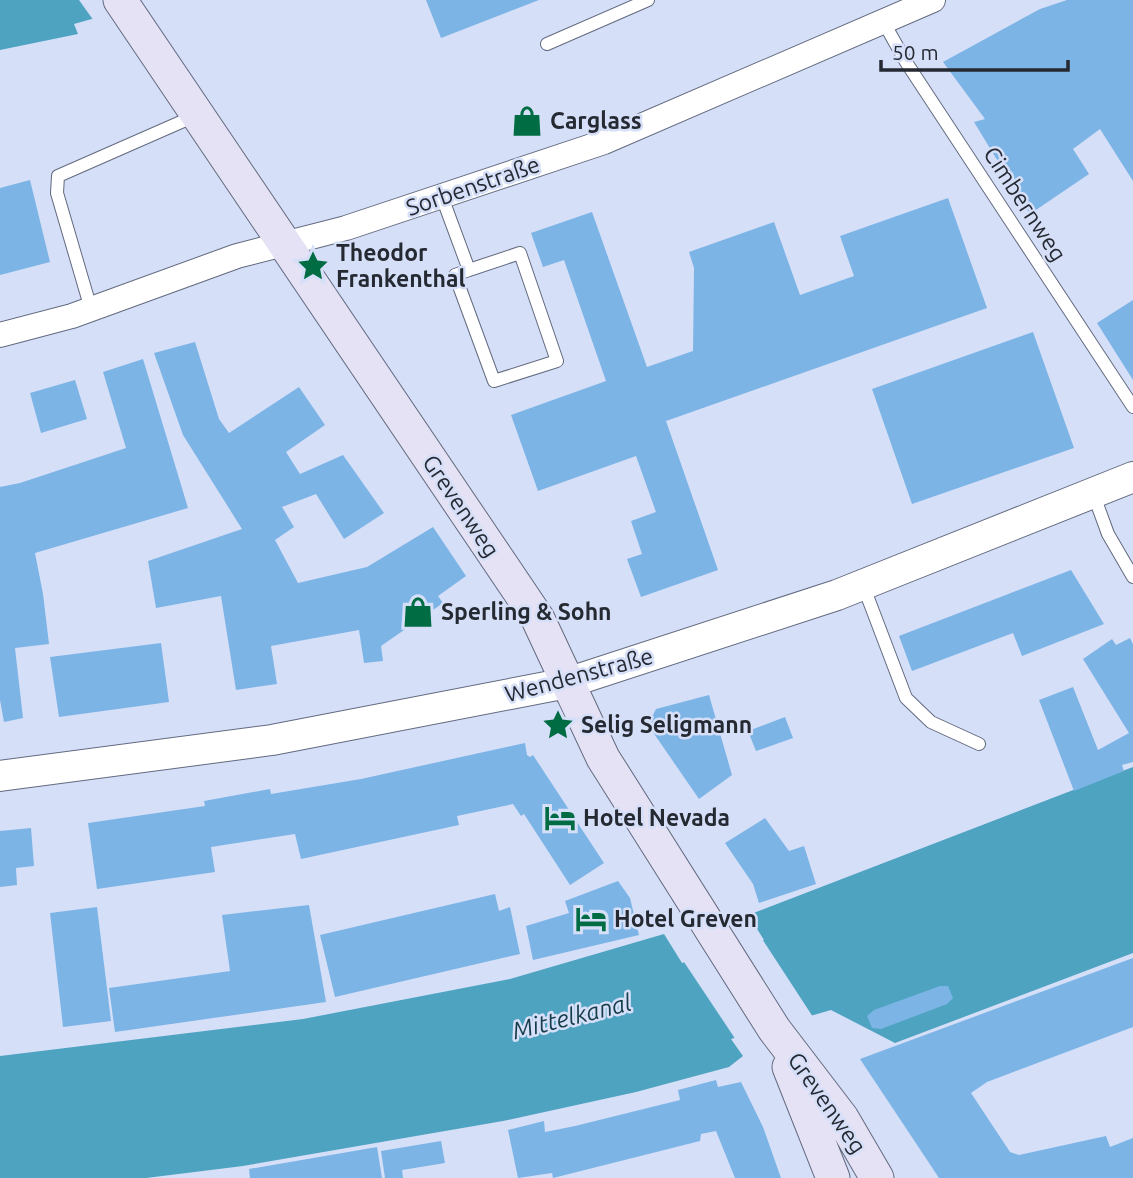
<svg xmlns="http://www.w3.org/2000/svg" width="1133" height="1178" font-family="Ubuntu,sans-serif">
<rect width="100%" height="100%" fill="#d6dff8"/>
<path fill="#4ea3c1" d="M0,0H159L74,24L78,34L0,50Z
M1133,767V953L895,1043L831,1010L731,1039L743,1056L729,1067L636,1092L503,1121L243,1166L146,1178H0V1056L303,1019L510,979L664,934L682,963L764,940L749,916L756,912Z"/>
<path fill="#d6dff8" d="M79,0H162L159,3L94,21Z
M753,928H755L813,1017L736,1040L676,950L683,959L759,938Z"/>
<path fill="#7cb4e6" d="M426,0H539L441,38Z
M1067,0H1133V181L1100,129L1073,149L1089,174L1030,214L974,122L985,119L943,62L1040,9Z
M30,180L50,262L0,275V188Z
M948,198L987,308L666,421L718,570L641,597L627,559L642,554L631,521L656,512L636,456L538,491L511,415L606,381L564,260L543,267L531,233L592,212L647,367L693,351L694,268L689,252L774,222L800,295L854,276L840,236Z
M1133,300V380L1097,323Z
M1033,332L1074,448L912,504L872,389Z
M195,342L219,419L229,433L299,387L325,425L286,452L300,474L343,455L384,513L344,539L316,494L282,507L294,527L275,540L298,583L367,567L433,527L466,576L438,596L443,603L381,646L383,661L364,663L359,630L271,646L277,684L236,690L221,596L156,608L148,561L242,529L183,435L154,353Z
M143,359L188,508L35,553L43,594L49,644L15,648L23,718L4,722L0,700V487L20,483L126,448L103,372Z
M75,380L87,419L41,433L30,393Z
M1071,570L1104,624L1022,656L1013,633L912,671L899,636Z
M1130,638L1133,644V762L1122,765L1124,771L1074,791L1039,700L1073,687L1098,750L1129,733L1083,659L1112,639L1116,645Z
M161,643L169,702L59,717L50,657Z
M709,695L732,775L699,799L648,725L656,709Z
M785,717L793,738L756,751L748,731Z
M525,743L527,755L530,757L533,755L604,863L570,885L524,814L521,816L513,804L457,816L459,825L301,859L295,834L211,847L215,872L97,889L88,823L205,806L204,801L270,789L271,794L361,779Z
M765,818L789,851L804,846L816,884L759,903L753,884L725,843Z
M31,828L34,866L16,868L17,885L0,887V831Z
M618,881L630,898L639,935L533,960L526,926L569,913L565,901Z
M495,894L499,911L510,907L520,954L335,997L320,935Z
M309,905L326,1002L115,1032L109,988L230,971L222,915Z
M97,907L111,1021L63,1027L50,913Z
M1133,958V1027L987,1082L971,1093L1010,1152L1019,1155L1106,1136L1110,1147L1133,1138V1178H939L860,1059Z
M940,986H948L953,998L947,1004L881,1029L872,1028L867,1016L874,1010Z
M716,1080L718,1087L741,1082L763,1127L781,1178H735L716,1131L701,1134L700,1141L553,1178L552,1173L518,1178L508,1130L544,1121L545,1132L575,1126L680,1100L678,1090Z
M441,1141L445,1163L402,1170L403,1178H385L381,1151Z
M377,1147L382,1178H250L249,1169Z"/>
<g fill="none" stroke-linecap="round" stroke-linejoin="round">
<defs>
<path id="service" d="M884,23L906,62L1133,407
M547,44L648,0
M442,197L469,270L520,253L557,361L494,381L455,275L469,270
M91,309L57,193L58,176L197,115
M1093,493L1108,534L1133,577
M863,585L906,698L931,722L979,744"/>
<path id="minor" d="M0,335L72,316L237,256L346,228L604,142L933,0"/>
<path id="tertiary" d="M0,776L272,740L567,683L837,595L1133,477"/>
<path id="secondary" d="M120,0L538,619L603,758L774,1029L842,1118L877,1178
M789,1067L833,1178"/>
</defs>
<use href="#service" stroke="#626a7f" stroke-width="14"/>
<use href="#minor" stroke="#626a7f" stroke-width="26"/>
<use href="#tertiary" stroke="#626a7f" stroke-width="32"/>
<use href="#secondary" stroke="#626a7f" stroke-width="35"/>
<use href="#service" stroke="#fff" stroke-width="12"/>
<use href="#minor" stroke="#fff" stroke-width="24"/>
<use href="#tertiary" stroke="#fff" stroke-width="30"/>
<use href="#secondary" stroke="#e5e2f5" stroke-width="33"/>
</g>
<defs>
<symbol id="shop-bare" viewBox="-9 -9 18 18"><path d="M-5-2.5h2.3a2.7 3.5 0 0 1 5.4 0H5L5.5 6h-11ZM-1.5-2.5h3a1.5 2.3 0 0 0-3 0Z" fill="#006c43" stroke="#d6dff8" stroke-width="2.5" paint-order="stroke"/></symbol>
<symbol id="sight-bare" viewBox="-9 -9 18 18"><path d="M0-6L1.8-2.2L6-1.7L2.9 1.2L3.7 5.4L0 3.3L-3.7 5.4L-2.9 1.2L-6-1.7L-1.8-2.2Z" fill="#006c43" stroke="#d6dff8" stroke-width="2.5" paint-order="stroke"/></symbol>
<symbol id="hotel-bare" viewBox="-9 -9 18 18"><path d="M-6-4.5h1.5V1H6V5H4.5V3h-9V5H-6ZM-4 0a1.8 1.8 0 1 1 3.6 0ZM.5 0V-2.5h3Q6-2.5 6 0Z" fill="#006c43" stroke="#d6dff8" stroke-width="2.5" paint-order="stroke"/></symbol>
</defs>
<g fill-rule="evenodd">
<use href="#shop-bare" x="505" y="99" width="44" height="44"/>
<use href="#sight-bare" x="291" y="244" width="44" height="44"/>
<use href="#shop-bare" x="396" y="590" width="44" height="44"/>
<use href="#sight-bare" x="536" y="703" width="44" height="44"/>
<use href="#hotel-bare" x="538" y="796" width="44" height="44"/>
<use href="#hotel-bare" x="569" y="897" width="44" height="44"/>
</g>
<g text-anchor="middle" stroke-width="5" stroke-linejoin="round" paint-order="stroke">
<g font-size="23" font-weight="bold" fill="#252932" stroke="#d6dff8" text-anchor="start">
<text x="550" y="129">Carglass</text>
<text x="336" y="261">Theodor<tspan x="336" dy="26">Frankenthal</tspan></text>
<text x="441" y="620">Sperling &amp; Sohn</text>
<text x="581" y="733">Selig Seligmann</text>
<text x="583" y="826">Hotel Nevada</text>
<text x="614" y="927">Hotel Greven</text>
</g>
<g font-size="23" fill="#252932" stroke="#d6dff8">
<text transform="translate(473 186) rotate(-19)" y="8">Sorbenstraße</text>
<text transform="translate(1025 204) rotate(57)" y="8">Cimbernweg</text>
<text transform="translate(461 506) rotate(56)" y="8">Grevenweg</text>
<text transform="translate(579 675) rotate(-15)" y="8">Wendenstraße</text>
<text transform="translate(827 1103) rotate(55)" y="8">Grevenweg</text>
</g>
<g font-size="24" font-style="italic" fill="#153c49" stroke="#d6dff8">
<text transform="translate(572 1017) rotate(-14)" y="8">Mittelkanal</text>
</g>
</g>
<path d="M881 60v10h187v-10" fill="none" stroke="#252932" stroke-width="3.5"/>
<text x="892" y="60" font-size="21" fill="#252932" stroke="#d6dff8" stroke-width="5" paint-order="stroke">50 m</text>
</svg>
